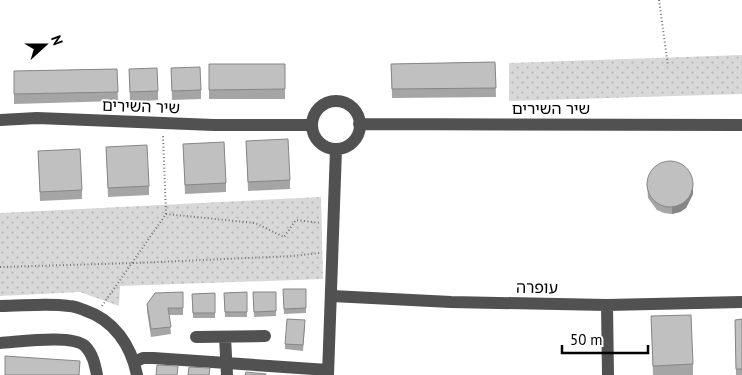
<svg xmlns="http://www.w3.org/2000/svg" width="742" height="375" font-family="'PT Sans','Noto Sans Hebrew',sans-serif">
<defs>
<pattern id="grass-dots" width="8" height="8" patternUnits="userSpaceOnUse" patternTransform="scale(1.25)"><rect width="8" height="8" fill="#d8d8d8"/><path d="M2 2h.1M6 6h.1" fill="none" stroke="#b8b8b8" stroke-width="1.8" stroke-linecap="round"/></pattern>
</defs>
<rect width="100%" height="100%" fill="#fff"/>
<path fill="url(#grass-dots)" d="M742,55V94L509,101V63Z
M321,197L323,279L120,286L119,306L80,292L0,296V213Z"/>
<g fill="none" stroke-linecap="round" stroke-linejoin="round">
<path stroke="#737373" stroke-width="2" stroke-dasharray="1 2.5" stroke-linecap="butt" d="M659,0L668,66
M166,214L255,223L284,237L296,220L321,223
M0,267L136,263L292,256L320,253
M102,306L166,214L163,136"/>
<path stroke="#515151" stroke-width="12" d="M312 125a24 24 0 1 1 48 0a24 24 0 1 1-48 0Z
M0,120L37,118L214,125H312
M359,124L742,125
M332,296L451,302L607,305L742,302
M607,305L608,375
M0,306C23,306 47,303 69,306C74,306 79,308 84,310C114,320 131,345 137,375
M196,337L265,336
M225,337L227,375
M0,343C19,342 72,334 85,346C93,354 95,365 97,375
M134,362L143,358H153L328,370
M328,375L336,149"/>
</g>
<path fill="#a5a5a5" d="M495,62L496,97L392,98L391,64Z
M209,64H285V99H209Z
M171,68L201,90V99L172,100Z
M117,69L118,101L14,104V71Z
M129,69L158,91V100L130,102Z
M246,141L290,180V189L248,191Z
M183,144L226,183V192L185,194Z
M106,147L149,186V195L108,197Z
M38,151L82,190V199L40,201Z
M647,183L693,194L686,208L680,212L672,214L664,213L657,210L648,198Z
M283,289H306V313L284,314Z
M183,292V315H169L171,334L151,337L147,311V304Z
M247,292V317H225L224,293Z
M253,292H276V316L254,317Z
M215,293V318H193L192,294Z
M651,316L693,364V375H653Z
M742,319V375H736L735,320Z
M305,326L303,351L285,349V344Z"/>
<path fill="#868686" d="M693,187V194L686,208L680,212L672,214V207Z"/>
<path fill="#c0c0c0" stroke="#868686" d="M495,62L496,88L392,89L391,64Z
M209,64H285V89L209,90Z
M200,67L201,90L172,91L171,68Z
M157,68L158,91L130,92L129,69Z
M117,69L118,92L14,94V71Z
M288,139L290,180L248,182L246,141Z
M224,142L226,183L185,185L183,144Z
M147,145L149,186L108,188L106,147Z
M80,149L82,190L40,192L38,151Z
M647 184a23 23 0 1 1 46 0a23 23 0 1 1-46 0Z
M283,289H306V308L284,309Z
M183,292V308H168L171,327L151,329L147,304L155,293Z
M247,292V312H225L224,293Z
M253,292H276V311L254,312Z
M215,293V313H193L192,294Z
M691,315L693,364L653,366L651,316Z
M287,319L305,320L303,345L285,344Z
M742,319V369H736L735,320Z
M5,356L80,361L79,375H5Z
M157,365L178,366L177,375H156Z
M189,367L210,368L209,375H188Z
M246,372L266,374V375H245Z"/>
<g text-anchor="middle" stroke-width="4" stroke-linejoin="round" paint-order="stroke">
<g font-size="16" fill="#000" stroke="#fff">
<text transform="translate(141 106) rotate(2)" y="6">שיר השירים</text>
<text x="551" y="114">שיר השירים</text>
<text transform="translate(537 287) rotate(1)" y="6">עופרה</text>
</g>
</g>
<g transform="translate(45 45) rotate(69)" stroke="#ffffff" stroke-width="4" paint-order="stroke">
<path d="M0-4L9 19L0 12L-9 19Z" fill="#000000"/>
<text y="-8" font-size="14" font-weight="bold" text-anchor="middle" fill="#000000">N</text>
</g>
<path d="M562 345v8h86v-8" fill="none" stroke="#000000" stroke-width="2.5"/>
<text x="570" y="345" font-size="15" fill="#000000" stroke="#ffffff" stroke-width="4" paint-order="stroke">50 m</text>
</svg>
